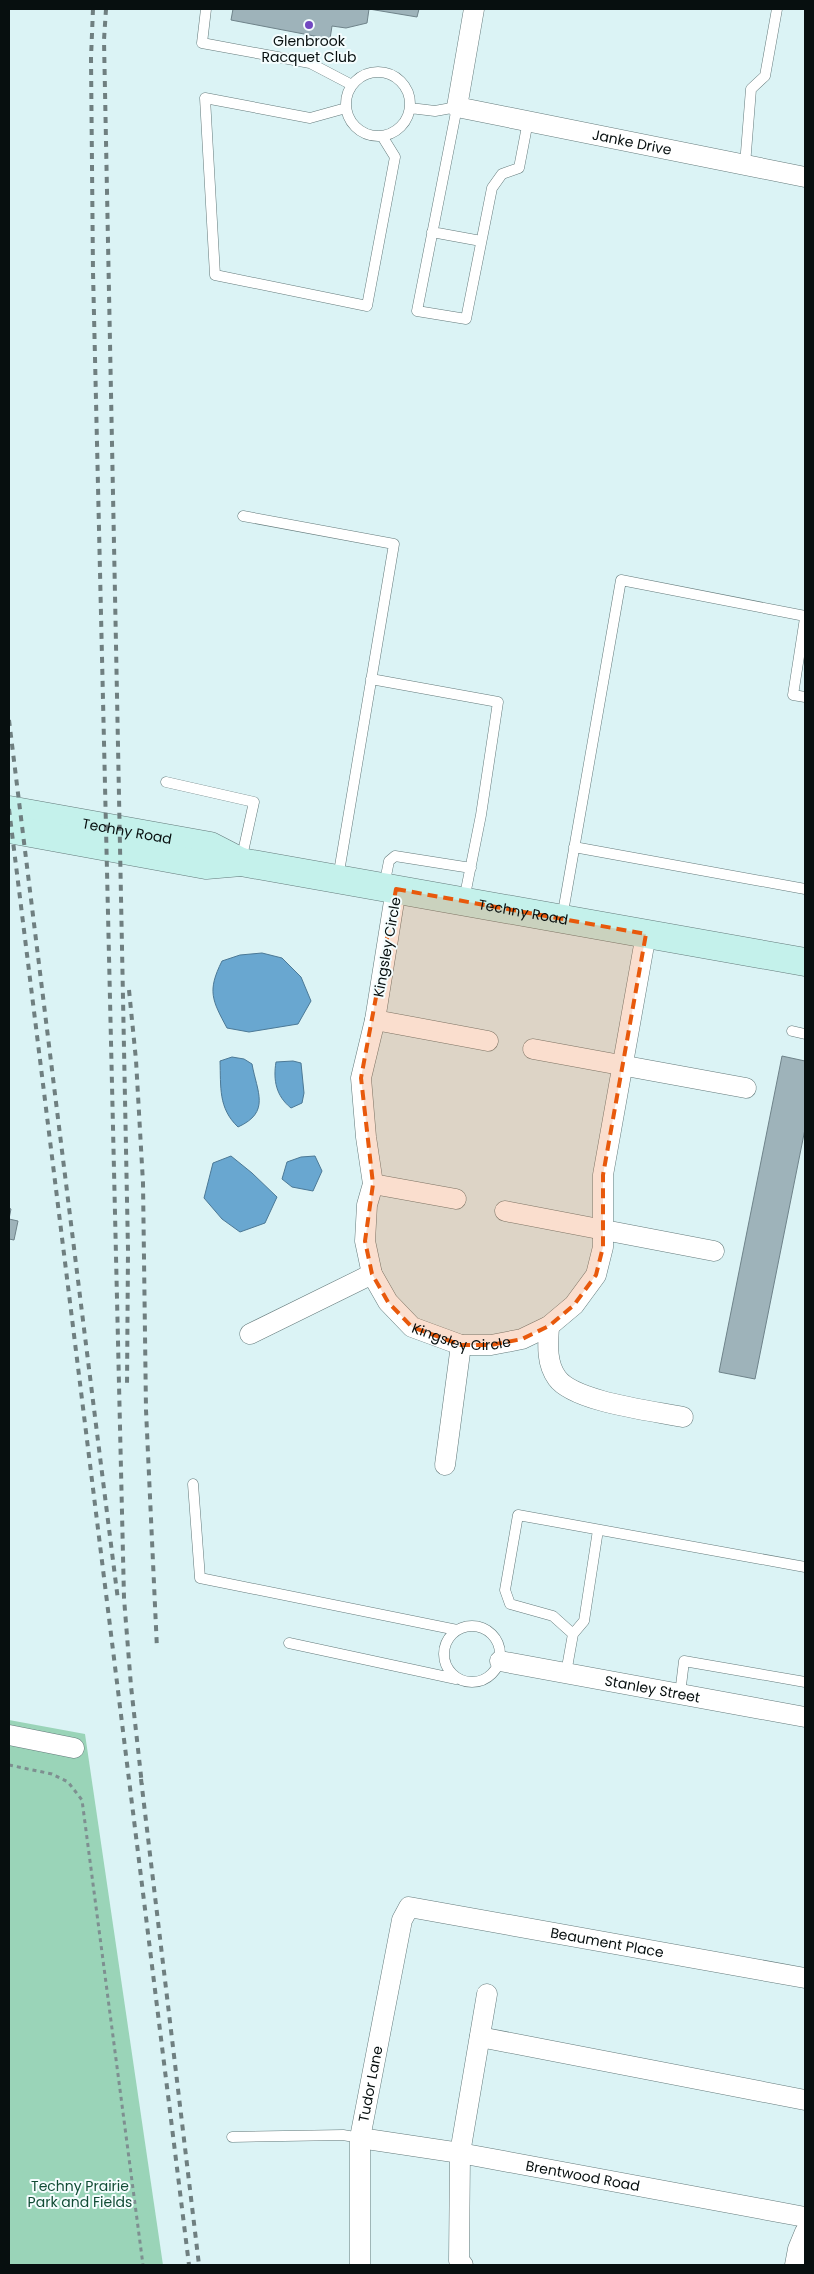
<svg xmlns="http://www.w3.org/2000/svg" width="814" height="2274" font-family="Poppins,sans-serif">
<rect width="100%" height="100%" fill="#dbf3f5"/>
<path fill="#9ad4b8" d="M9,1720L85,1734L163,2265H9Z"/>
<path fill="#69a7d0" stroke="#4c7996" d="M262,953L282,958L301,977L311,1001L298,1024L249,1032L227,1028C212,1000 207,991 222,961L240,955Z
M232,1057L244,1059L252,1064C257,1092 271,1112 238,1127C218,1108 221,1087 220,1061Z
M293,1061L301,1063L304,1093L302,1103L291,1108C276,1096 273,1080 276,1062Z
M231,1156L252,1173L277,1197L265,1223L240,1232L222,1219L204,1198L213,1163Z
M315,1156L322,1171L313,1191L292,1187L282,1179L287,1162L301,1157Z"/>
<path fill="#9eb3ba" stroke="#6f838a" d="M233,9H419L417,17L369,9L367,23L346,28L332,26L330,39L231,20Z
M782,1056L805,1061V1129L755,1379L719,1372Z
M9,1208L11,1209L9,1219L18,1221L14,1240L9,1239Z"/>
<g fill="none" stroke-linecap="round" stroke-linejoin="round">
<defs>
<path id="lane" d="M206,9L202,43L310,63L352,85
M346 104a32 32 0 1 1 64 0a32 32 0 1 1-64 0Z
M346,108L310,118L205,98L215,275L367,306L395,157L382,136
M410,108L435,111L457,107L417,311L466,319L492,188L502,174L519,168L528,121
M745,165L751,89L765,76L777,9
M432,232L481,241
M243,516L394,544L338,878
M805,618L793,695L805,697
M371,679L498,702L481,815L464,900
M166,782L254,802L241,861
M574,847L805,889
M384,886L389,861L395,856L471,868
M562,918L621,580L805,616
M792,1031L805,1034
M193,1484L200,1578L457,1630
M444 1654a28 28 0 1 1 56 0a28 28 0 1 1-56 0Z
M573,1634L553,1616L510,1604L505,1590L518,1515L805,1567
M289,1643L456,1679
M566,1673L573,1634L584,1621L598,1530
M680,1694L684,1661L805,1682
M232,2137L343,2135L360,2138"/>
<g id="street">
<path id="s1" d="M474,9L457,107L805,177"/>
<path id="s2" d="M396,889L375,1020L361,1078L366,1137L373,1184L367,1205L365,1241L372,1274L388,1302L412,1327L461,1345H491L522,1339L549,1326L574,1305L596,1275L603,1247V1175L646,934"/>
<path d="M375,1020L488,1041"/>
<path d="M533,1049L746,1088"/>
<path d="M373,1184L456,1199"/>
<path d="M505,1211L714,1251"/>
<path d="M549,1326C548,1344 546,1363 557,1378C574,1402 654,1411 683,1417"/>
<path d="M250,1334L372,1274"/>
<path d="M445,1465L461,1345"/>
<path id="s3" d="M500,1661L805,1717"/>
<path d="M9,1735L74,1748"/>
<path d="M480,2037L805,2100"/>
<path id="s4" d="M360,2138L460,2153L805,2217"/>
<path id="s5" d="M360,2265V2138L402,1920L409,1907L805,1978"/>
<path d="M463,2265L459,2261L460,2153L487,1994"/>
<path d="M795,2265L798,2249L805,2232"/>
</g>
<g id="secondary">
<path id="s6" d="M9,810L210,846L241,862"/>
<path id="s7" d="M9,829L206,865L241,862L805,962"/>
</g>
</defs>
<use href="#lane" stroke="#647a7b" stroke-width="11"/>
<use href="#street" stroke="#647a7b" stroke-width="21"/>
<use href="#secondary" stroke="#647a7b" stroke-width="29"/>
<path stroke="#7e8f90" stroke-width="3" stroke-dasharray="4 4" stroke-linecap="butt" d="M9,1765L52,1774L68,1782L82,1800L143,2265"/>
<use href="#lane" stroke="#fff" stroke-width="10"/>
<use href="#street" stroke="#fff" stroke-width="20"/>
<use href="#secondary" stroke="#c4f1eb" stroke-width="28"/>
<path stroke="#6f7f80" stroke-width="4" stroke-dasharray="6 6" stroke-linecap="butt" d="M93,9L91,58L93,272L124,1598L131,1686L142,1785
M106,9L104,40L128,1250L127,1387
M9,720C45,1013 81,1307 118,1600
M9,809L189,2265
M129,990L136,1060L143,1183L146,1410L157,1649
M141,1779L199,2265"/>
</g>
<path fill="#e8590c" fill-opacity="0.2" stroke="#e8590c" stroke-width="4" stroke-dasharray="10 6" stroke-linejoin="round" d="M396,889L646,934L603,1175V1247L596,1275L574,1305L549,1326L522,1339L491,1345H461L412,1327L388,1302L372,1274L365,1241L373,1184L361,1078Z"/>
<circle fill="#7248c1" stroke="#f4fdfe" stroke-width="2" cx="309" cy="25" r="5"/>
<g text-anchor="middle" stroke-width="4" stroke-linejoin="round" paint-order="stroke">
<g font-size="14" fill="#070f0f" stroke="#f4fdfe">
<text x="309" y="46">Glenbrook<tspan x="309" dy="16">Racquet Club</tspan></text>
</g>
<g font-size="14" fill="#070f0f" stroke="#f4fdfe">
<text dy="5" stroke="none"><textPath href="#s1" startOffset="278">Janke Drive</textPath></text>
<text dy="5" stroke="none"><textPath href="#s6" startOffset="120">Techny Road</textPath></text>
<text dy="5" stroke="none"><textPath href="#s7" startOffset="522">Techny Road</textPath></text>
<text transform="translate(387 947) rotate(-80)" y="5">Kingsley Circle</text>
<text dy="5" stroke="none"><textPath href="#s2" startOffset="509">Kingsley Circle</textPath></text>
<text dy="5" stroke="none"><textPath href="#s3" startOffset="155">Stanley Street</textPath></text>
<text dy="5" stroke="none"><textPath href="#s5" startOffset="565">Beaument Place</textPath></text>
<text dy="5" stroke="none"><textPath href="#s5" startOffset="182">Tudor Lane</textPath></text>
<text dy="5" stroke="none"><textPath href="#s4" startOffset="226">Brentwood Road</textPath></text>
</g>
<g font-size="14" fill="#114c35" stroke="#f4fdfe">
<text x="80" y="2191">Techny Prairie<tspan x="80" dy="16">Park and Fields</tspan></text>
</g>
</g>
<rect width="814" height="2274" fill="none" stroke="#070f0f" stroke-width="20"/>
</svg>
